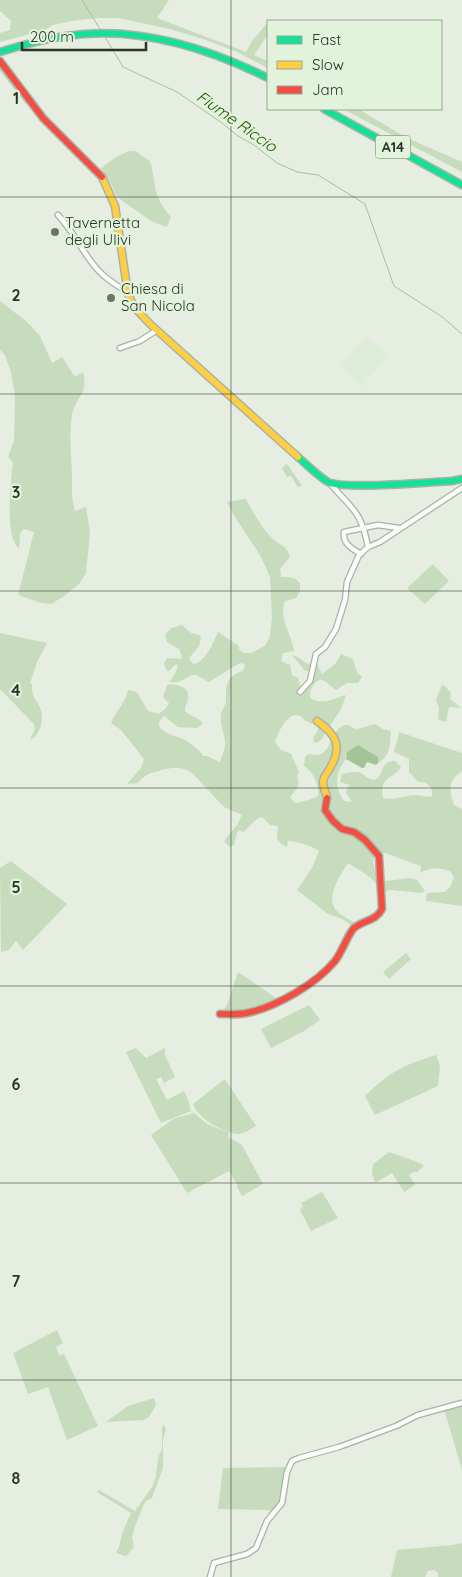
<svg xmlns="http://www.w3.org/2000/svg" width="462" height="1577" font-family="Quicksand,sans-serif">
<rect width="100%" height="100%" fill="#e5eee1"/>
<path fill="#ddedd7" d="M365,337L389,354L362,386L341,366Z"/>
<path fill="#c6dcbd" d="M0,0H169L157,18L246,52L252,41L268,22V34L254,55L268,61V68L235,51L203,39L170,29L118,18H98L71,21L53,25L45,30L0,42V33L10,30L11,21L0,11Z
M0,65L36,112L25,103L0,71Z
M343,109H358L407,138L462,162V172Z
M129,151H135L150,161C154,174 154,188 159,200C162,206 167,212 171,217L167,227L151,221L117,197L111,184L101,168L116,157Z
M0,301L26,321L40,336L52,363L62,357L75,377L83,372C89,393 76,396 72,415C69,433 71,454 72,473C72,486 71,498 75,511L86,507L90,532L86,573L79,584L63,597L51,604L41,603L18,595L34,532L23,529L20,534L19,549C4,535 11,482 13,462L8,457L14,440L15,396L11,372L5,355L0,350Z
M286,464L288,465L302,486L298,487L291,476L287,477L282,468Z
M246,499C253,512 261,527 272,538C279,545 288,546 290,557L280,569L281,577C290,577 294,576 300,583V591L296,598L285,601C278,619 292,634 294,651L283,653L281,661L290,665L292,675L298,678L301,689L308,682L311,671H305L292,655L296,656L308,664L316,662L322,674L336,663L341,654L353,659L357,672L362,677L358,683H347L336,690C329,686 322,674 314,684C311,688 310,692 310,697C319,707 336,698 346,695L341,709L321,740L316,743L314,742L313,738L318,730V725C314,724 309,723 306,721C302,719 304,718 300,716C287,710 278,734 275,742L281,750L291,754L299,772L297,776C301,786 296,790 290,797L295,803C299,803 315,798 318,796C319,784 314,773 304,766L305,757L308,754C311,754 313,755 316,755C332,755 330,729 345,725C349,724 352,728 356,729C361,729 370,725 375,724L383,729L391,731C389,746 392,754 378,763L377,757L358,745L345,756L346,759C335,773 334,787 344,801L352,802L347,795L346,791L350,785L340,782L342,774C347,773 353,771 358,772C364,773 369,782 376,779C385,774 379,761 395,761L401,767C393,780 379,776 383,798C394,801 405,795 416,795C422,795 425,798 432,796C433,787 428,781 418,782L409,772V759L394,752C395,745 399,740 399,732L462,753V771C447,782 449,788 454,805L462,809V906L426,901L427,893L445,892L450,887L454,878L451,872C439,867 431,867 420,873L421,866L385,853L375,854L373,861L378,882L410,878L417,880L425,891L421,893L391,890L379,892C378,878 359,871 348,863C341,874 326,895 335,909C340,915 349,919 355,923L373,919L354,927L342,919L328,914L297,890L312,868L319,851C310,845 300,842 288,841L287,847L281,844L277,839L278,826L270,825L262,817C253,819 250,828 243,832L239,830L237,833L234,845L230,847L224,841L237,825L242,815L224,807L192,773C181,766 173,767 162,770C151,773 146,773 138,783L127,784L141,768L144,759L121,730L111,723C116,711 126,702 128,690L137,692L148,711L159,714L166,708L169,703L163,697L167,685C176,683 191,687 188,699C187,704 185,706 185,711C191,718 199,716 203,724L197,728L178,727L164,716C147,732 178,735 185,740C191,744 199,749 203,756H207L220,762C222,756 225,750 225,743C225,734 220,726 221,716C221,711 225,707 226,701C226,685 226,676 243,671L245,665L243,663L238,664L209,682L196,675H192L178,682H169L175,674L178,666L176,664L169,671H167L164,664L167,658L181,659L182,656L179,649L167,642L165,635L171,628L182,625L191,633L199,635L201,637L199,646L189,658L192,663L195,664C207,659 213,643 218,632L239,646V649L244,653H251L265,646L270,636L272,618L270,577L260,555L233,514L227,502Z
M433,564L449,581L425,604L407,588Z
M0,633L47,643L37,662L30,683L32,684C31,698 37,699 41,710C44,720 40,734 32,739H30L35,729L34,724L0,689Z
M442,685L446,687L451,693L450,699L461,708L449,707L446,722L438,720L439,708L436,699Z
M11,861L67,904L23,950L16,941L9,950L1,952L0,868Z
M406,953L411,959L389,979L383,972Z
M238,972L279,1000L255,1010L223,1011L227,1005Z
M309,1005L320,1020L304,1031L271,1048L261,1029Z
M136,1048L146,1058L165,1048V1055L175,1077L164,1083L161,1077L156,1079L167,1100L184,1091L188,1099L191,1111L161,1123L126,1052Z
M436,1055L440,1066L438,1086L375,1115L365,1096C389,1072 404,1065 436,1055Z
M225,1079L256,1126C250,1129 244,1134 238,1134C223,1133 198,1118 193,1104Z
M194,1113L207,1124L229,1133L228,1137L242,1145L263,1184L242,1196L237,1187L238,1186L229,1171L187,1193L151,1135L173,1119Z
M389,1152L420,1163L424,1166L417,1172H414L409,1175L415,1185L404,1192L392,1173L375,1183L372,1174L373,1164Z
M322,1192L338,1218L311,1231L300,1210L303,1207L301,1203Z
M57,1330L63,1343L56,1347L59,1355L64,1354L98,1426L67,1440L48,1387L28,1394L13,1353Z
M154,1398L156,1405L149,1417L144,1420L106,1422L128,1406Z
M462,1404V1470L444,1409Z
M164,1425L166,1429L163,1439V1468L152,1498L146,1501L144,1504L135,1526L132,1537L134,1547L126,1556L116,1553L119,1547L123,1531L131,1513L97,1492L99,1490L135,1511L152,1487L156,1476L158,1458L162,1449V1428Z
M288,1467L281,1502L272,1512L268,1510L218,1509L223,1468Z
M462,1543V1577H438V1573L434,1570L428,1571L425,1577H391L397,1550L453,1545Z"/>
<path fill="#a4c398" d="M358,745L378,757V763L376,765L367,762L364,768H362L346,759L347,752Z"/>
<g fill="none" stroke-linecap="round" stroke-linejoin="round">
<path stroke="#a4c398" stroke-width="1" d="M82,0L100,29
M105,37L123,67L177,92L222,123L238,136L254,145L277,163L297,172L318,175L365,204L394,286L441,316L462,334"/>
<defs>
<path id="street" d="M58,215C74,232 83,254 98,270C106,279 117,286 128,292
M120,348L140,341L157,330
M329,482C351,509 361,509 368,547
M361,554C352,549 342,543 344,532L378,525L399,528
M300,692L310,681L316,654L325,647L336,629L345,600L347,582L359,555L368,547L380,542L462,488
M210,1577L214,1563L247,1554L256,1548L267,1521L282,1503L287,1472L292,1461L299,1458L339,1447L396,1426L418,1415L462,1403"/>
<path id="fast" d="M0,52C22,45 44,39 66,36C137,25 206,47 268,78
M324,109L462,185
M298,457C307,465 318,476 328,482C345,490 429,482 452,481L462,479"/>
<path id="slow" d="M102,177L115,206L128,294L134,307L150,324L298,457
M317,721C336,734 343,746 330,768C328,772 323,777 323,782C323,787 326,793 327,798"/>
<path id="jam" d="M0,61L43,118L102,177
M220,1014C229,1014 238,1015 247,1013C276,1007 316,984 335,961C342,952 348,934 354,928C364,920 376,921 382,909L379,856L365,840L354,832L342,829L333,821L325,810L327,798"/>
</defs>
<use href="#street" stroke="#aab2a7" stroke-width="7"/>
<use href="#fast" stroke="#aab2a7" stroke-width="9"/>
<use href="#slow" stroke="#aab2a7" stroke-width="9"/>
<use href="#jam" stroke="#aab2a7" stroke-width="9"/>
<use href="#street" stroke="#fbfcfa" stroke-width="4.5"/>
<use href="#fast" stroke="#16e098" stroke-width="6"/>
<use href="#slow" stroke="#ffcf43" stroke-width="6"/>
<use href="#jam" stroke="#f24e42" stroke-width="6"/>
</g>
<path fill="none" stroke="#2c332a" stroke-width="1" stroke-opacity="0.55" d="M231,0V1577M0,197H462M0,394H462M0,591H462M0,788H462M0,986H462M0,1183H462M0,1380H462"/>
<g fill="#6d746a" stroke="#e2f3dc" stroke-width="2">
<circle cx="55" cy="232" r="5"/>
<circle cx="111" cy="298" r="5"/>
</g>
<g text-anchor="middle" stroke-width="4.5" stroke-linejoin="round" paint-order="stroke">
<rect fill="#e2f3dc" stroke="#636d5f" stroke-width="1" x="375.5" y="135.5" width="35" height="23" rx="4"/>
<g font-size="14" font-weight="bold" fill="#2c332a">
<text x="393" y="152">A14</text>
</g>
<g font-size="15" fill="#2c332a" stroke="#e2f3dc" text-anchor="start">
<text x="65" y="228">Tavernetta<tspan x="65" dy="17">degli Ulivi</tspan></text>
<text x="121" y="294">Chiesa di<tspan x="121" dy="17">San Nicola</tspan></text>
</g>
<g font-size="16" font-style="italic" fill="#225401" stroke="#e2f3dc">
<text transform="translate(237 121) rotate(35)" y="6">Fiume Riccio</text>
</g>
</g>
<g font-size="16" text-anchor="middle" font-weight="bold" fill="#2c332a" stroke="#e2f3dc" stroke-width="4.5" stroke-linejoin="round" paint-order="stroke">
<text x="16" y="104">1</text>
<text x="16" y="301">2</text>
<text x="16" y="498">3</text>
<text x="16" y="696">4</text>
<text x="16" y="893">5</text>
<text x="16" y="1090">6</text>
<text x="16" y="1287">7</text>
<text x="16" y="1484">8</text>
</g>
<rect x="267" y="20" width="175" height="90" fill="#e2f3dc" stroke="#99a695"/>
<rect x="277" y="36" width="25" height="8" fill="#16e098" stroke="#99a695"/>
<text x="312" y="45" font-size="15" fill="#2c332a">Fast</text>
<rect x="277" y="61" width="25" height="8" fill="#ffcf43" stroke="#99a695"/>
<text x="312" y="70" font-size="15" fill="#2c332a">Slow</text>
<rect x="277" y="86" width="25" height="8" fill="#f24e42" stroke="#99a695"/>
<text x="312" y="95" font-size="15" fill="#2c332a">Jam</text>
<path d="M22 42v8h124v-8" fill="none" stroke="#2c332a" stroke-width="2.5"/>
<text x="30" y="42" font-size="15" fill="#2c332a" stroke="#e2f3dc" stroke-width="4" paint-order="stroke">200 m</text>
</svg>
